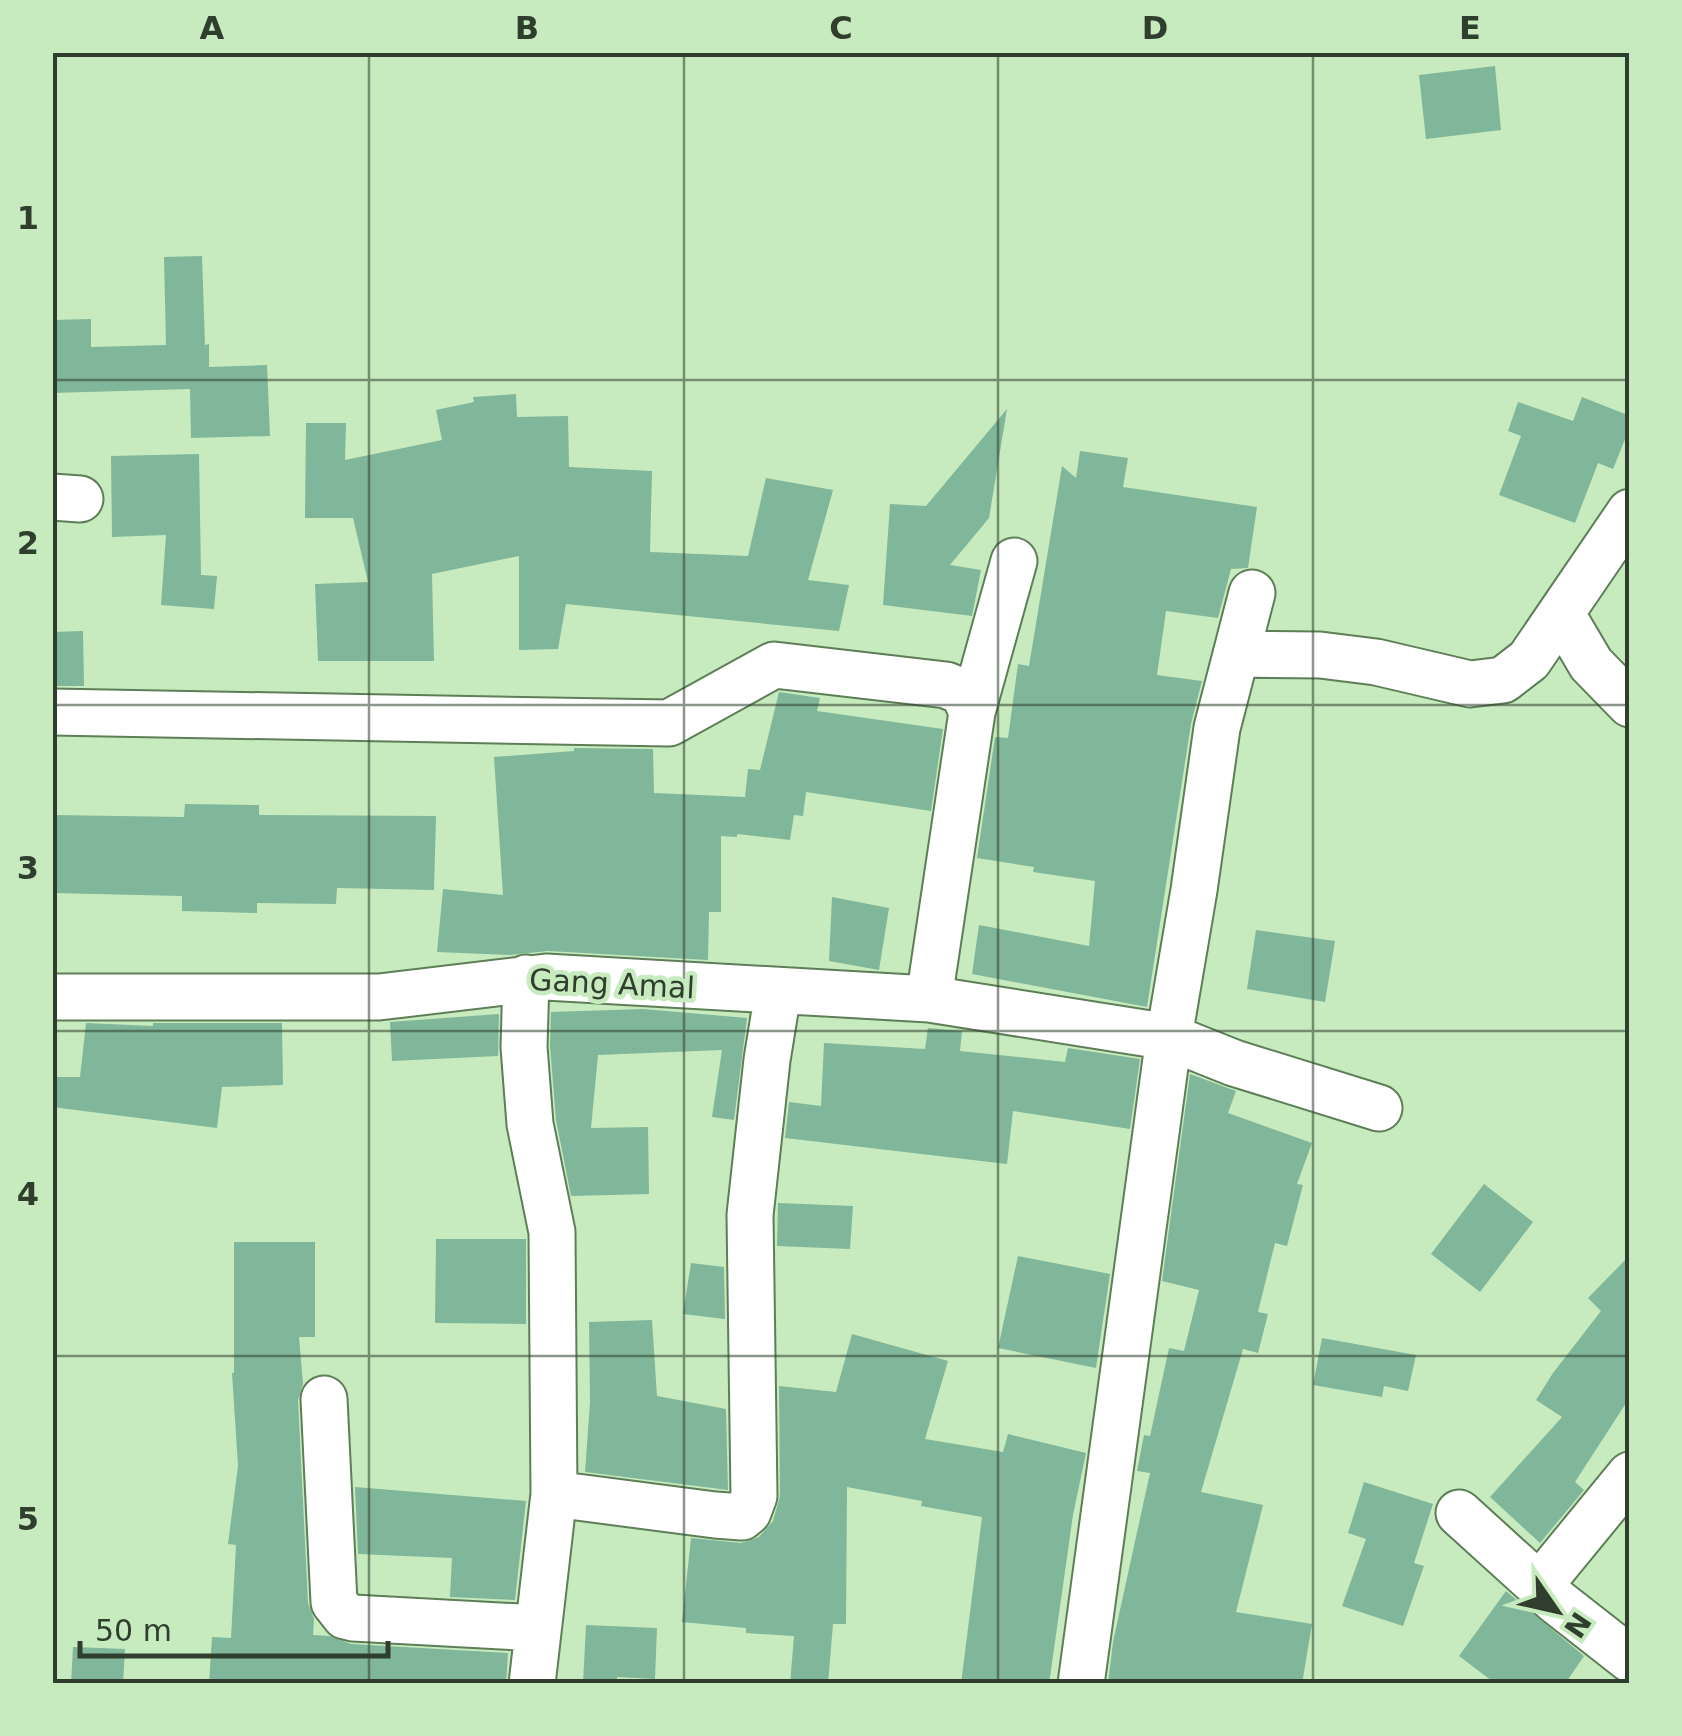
<svg xmlns="http://www.w3.org/2000/svg" width="1682" height="1736" font-family="'DejaVu Sans',sans-serif">
<rect width="100%" height="100%" fill="#c7ebbf"/>
<path fill="#80b699" d="M1495,66L1501,130L1426,139L1419,75Z
M202,256L205,345L209,344V367L267,365L270,436L191,438L190,389L52,393V320L91,319V347L166,345L164,257Z
M516,394L517,417L568,416L569,467L652,471L650,552L748,556L766,478L833,490L808,580L849,585L839,631L566,604L558,649L519,650V556L432,574L434,661H318L315,584L368,582L353,518H305L306,423H346L345,460L442,440L436,410L474,402L473,397Z
M1582,397L1630,416V427L1613,469L1598,463L1575,523L1499,495L1521,436L1508,431L1518,402L1573,421Z
M1007,409L989,518L950,565L981,570L972,616L883,605L890,504L926,506Z
M1080,451L1128,458L1123,487L1257,507L1248,568L1231,569L1218,618L1166,611L1157,675L1202,681L1191,724L1147,1007L972,974L979,925L1089,946L1095,881L1033,872L1034,867L977,858L995,737L1008,738L1018,664L1029,666L1062,466L1076,478Z
M199,454L201,575L217,576L214,609L161,605L166,535L112,537L111,456Z
M83,631L84,686H52V632Z
M779,692L820,698L817,711L943,729L931,811L806,792L803,816L794,815L790,840L737,834V837L721,836V912H709L708,960L548,951L510,955L437,952L443,889L503,895L494,757L574,751V748L653,749L654,793L745,797L748,769L760,770Z
M185,804L259,805V815L436,816L434,890L337,888L336,904L257,903V913L182,911V896L52,893V815L184,817Z
M832,897L889,908L879,970L829,961Z
M1256,930L1335,941L1325,1002L1247,989Z
M643,1009L747,1018L734,1120L712,1117L722,1050L598,1055L591,1128L648,1127L649,1194L571,1196L556,1120L550,1046L551,1012Z
M499,1014L498,1056L392,1061L390,1022Z
M86,1023L153,1026V1023H282L283,1085L222,1087L217,1128L52,1107V1077H80Z
M928,1028L962,1031L960,1051L1065,1062L1068,1048L1140,1059L1130,1129L1013,1111L1007,1164L785,1138L789,1102L821,1106L824,1043L925,1049Z
M1190,1074L1236,1091L1228,1113L1312,1143L1297,1184L1303,1185L1287,1246L1275,1243L1258,1312L1268,1314L1258,1353L1243,1349L1201,1492L1263,1505L1236,1612L1312,1624L1302,1684H1108L1113,1642L1150,1473L1137,1471L1144,1435L1150,1436L1169,1348L1184,1351L1199,1290L1162,1281Z
M1484,1184L1533,1222L1480,1292L1431,1254Z
M778,1203L853,1206L850,1249L777,1246Z
M436,1239H526V1324L435,1323Z
M234,1242H315V1337H299L303,1384L298,1400L308,1603L314,1619L313,1635L329,1636L351,1644L508,1653L506,1684H209L212,1637L231,1638L236,1545L228,1544L238,1466L232,1373H234Z
M1630,1255V1397L1575,1482L1584,1490L1540,1543L1490,1497L1562,1417L1536,1400L1553,1373L1601,1311L1588,1298Z
M1018,1256L1110,1274L1096,1368L998,1348Z
M691,1263L724,1267L725,1319L683,1314Z
M652,1320L657,1396L726,1409L728,1490L585,1472L590,1402L589,1322Z
M852,1334L948,1361L925,1439L1003,1452L1008,1434L1086,1453L1073,1515L1049,1684H961L982,1517L921,1506L922,1501L847,1487L846,1624H833L828,1684H790L794,1636L746,1633V1628L682,1622L691,1538L741,1543L759,1537L773,1521L780,1496L779,1386L836,1392Z
M1322,1338L1416,1355L1408,1391L1384,1386L1382,1397L1313,1385Z
M1364,1482L1433,1504L1414,1563L1424,1566L1403,1626L1342,1606L1366,1539L1348,1533Z
M355,1487L526,1501L515,1600L450,1597L452,1558L358,1554Z
M1506,1591L1584,1656L1565,1684H1496L1459,1656Z
M586,1625L657,1628L655,1679L617,1677V1684H583Z
M73,1647L125,1649L123,1684H71Z"/>
<g fill="none" stroke-linecap="round" stroke-linejoin="round">
<defs>
<path id="minor" d="M52,497L80,499
M1561,613L1591,664L1630,704
M1236,654L1320,655L1376,662L1470,684L1503,680L1529,660L1630,512
M52,712L669,723L774,665L946,685L963,692L972,712L929,999
M972,712L1014,561
M526,978L524,1047L530,1124L552,1232L554,1494L532,1684
M52,997H379L546,977L929,999L1169,1037L1234,1063L1379,1108
M324,1399L334,1602L345,1616L353,1618L538,1628
M554,1494L715,1515L742,1517L748,1512L754,1496L750,1215L767,1060L778,992
M1459,1513L1556,1601L1630,1659
M1539,1586L1630,1475
M1081,1684L1169,1037L1194,890L1217,728L1252,593"/>
</defs>
<use href="#minor" stroke="#5d7e56" stroke-width="49"/>
<use href="#minor" stroke="#fff" stroke-width="45"/>
</g>
<path fill="none" stroke="#303f2d" stroke-width="2.5" stroke-opacity="0.55" d="M369,52V1684M684,52V1684M998,52V1684M1313,52V1684M52,380H1630M52,705H1630M52,1031H1630M52,1356H1630"/>
<g text-anchor="middle" stroke-width="9" stroke-linejoin="round" paint-order="stroke">
<g font-size="30" fill="#303f2d" stroke="#c7ebbf">
<text transform="translate(612 984) rotate(3)" y="10">Gang Amal</text>
</g>
</g>
<rect width="1682" height="1736" fill="none" stroke="#c7ebbf" stroke-width="110"/>
<g transform="translate(1557 1611) rotate(124)" stroke="#c7ebbf" stroke-width="8" paint-order="stroke">
<path d="M0-8L18 38L0 25L-18 38Z" fill="#303f2d"/>
<text y="-15" font-size="28" font-weight="bold" text-anchor="middle" fill="#303f2d">N</text>
</g>
<path d="M80 1641v15h308v-15" fill="none" stroke="#303f2d" stroke-width="5"/>
<text x="95" y="1641" font-size="30" fill="#303f2d" stroke="#c7ebbf" stroke-width="8" paint-order="stroke">50 m</text>
<rect x="55" y="55" width="1572" height="1626" fill="none" stroke="#303f2d" stroke-width="4"/>
<g font-size="32" text-anchor="middle" font-weight="bold" fill="#303f2d">
<text x="212" y="39">A</text>
<text x="527" y="39">B</text>
<text x="841" y="39">C</text>
<text x="1155" y="39">D</text>
<text x="1470" y="39">E</text>
<text x="28" y="229">1</text>
<text x="28" y="554">2</text>
<text x="28" y="879">3</text>
<text x="28" y="1205">4</text>
<text x="28" y="1530">5</text>
</g>
</svg>
